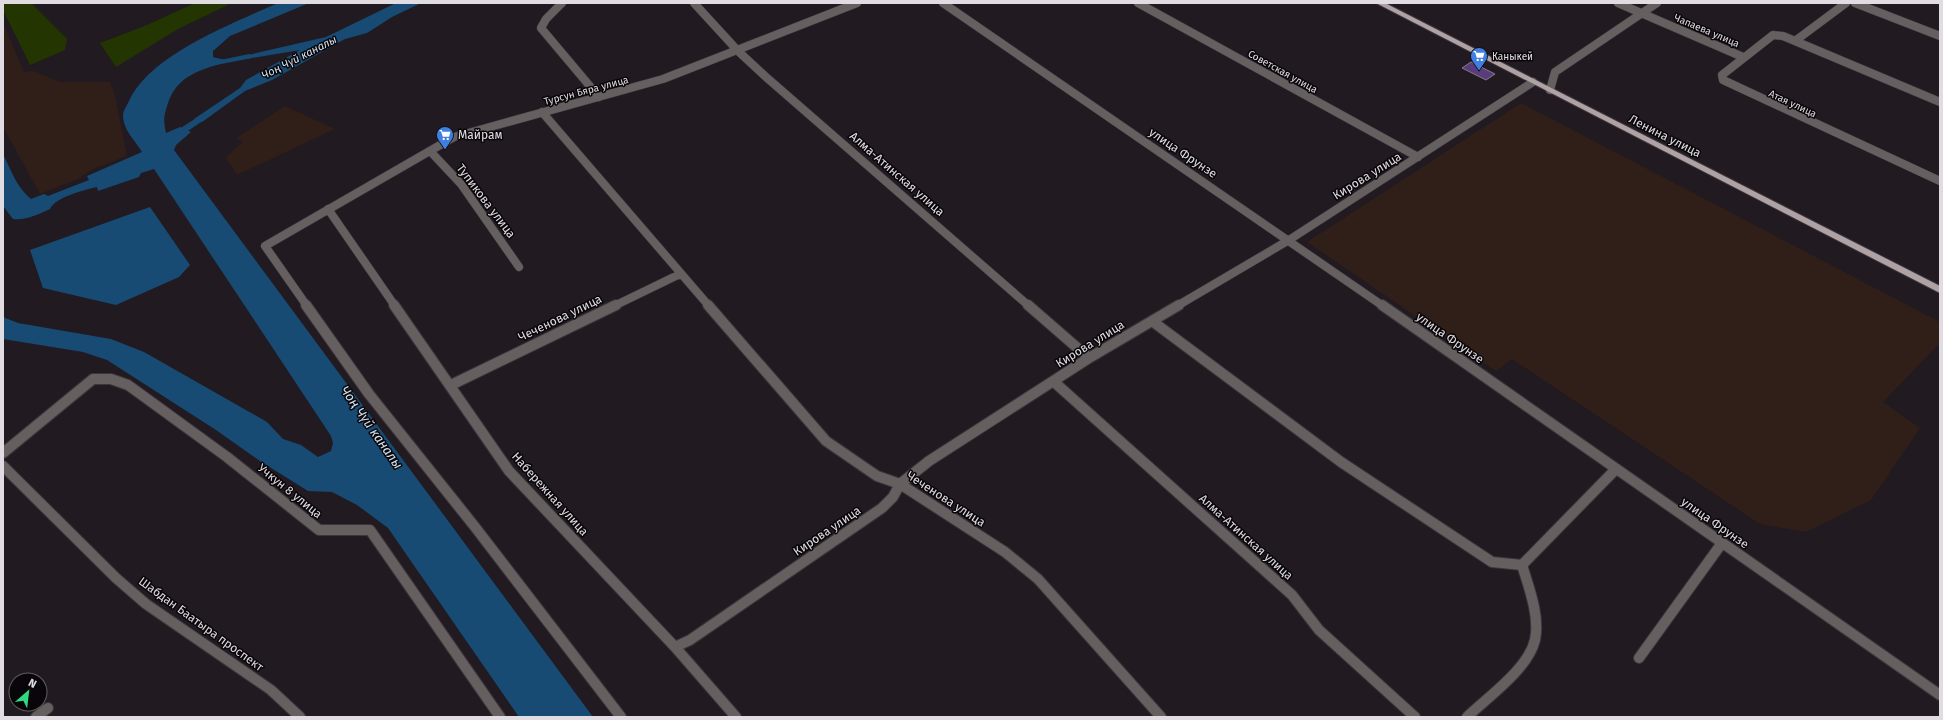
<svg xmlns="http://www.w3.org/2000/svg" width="1943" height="720" font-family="'Fira Sans',sans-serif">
<rect width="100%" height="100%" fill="#211a21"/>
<path fill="#301f18" d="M3,23L24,72L34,71L60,82H110L115,95L127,156L91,170L80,178L40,194L3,127Z
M1521,103L1940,322V343L1883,402L1920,428L1871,500L1806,532L1760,524L1512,359L1496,371L1307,242Z
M285,106L335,129L237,175L226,157L243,142L236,138Z"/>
<path fill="#233501" d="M3,3H31L67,39L65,50L30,65L3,10Z
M195,3H232L178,29L116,67L100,43L147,25Z"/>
<path fill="#174b73" d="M278,3H309L230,36L213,51V57L225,60V62C199,71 178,75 168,103C164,116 163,119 166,133L180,127L191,132L176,145L174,150L593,717H519L388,528L357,505L332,492L308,491L260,461L216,430L107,360L83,352L3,339V317L18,323L111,339L144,352L267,422L283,439L301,445L318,457L331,451L333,443L331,436L154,169L141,173L139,177L98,191L97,187C85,190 55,197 50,209C39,214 25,221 13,219L3,206V154C11,170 17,188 31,199L44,194L48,196L89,180L87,176L142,152C135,140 123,130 123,115C123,111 126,107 128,103C148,55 232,24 278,3Z
M396,3H421L392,17L367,33L345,39L272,80L245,91L202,122L194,119L240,88L246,80L300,50L234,61L235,58L326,37Z
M150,207L190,265L179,277L116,305L43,288L30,250Z"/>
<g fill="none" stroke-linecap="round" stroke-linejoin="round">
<path fill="#174b73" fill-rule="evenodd" d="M249,54L253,56L252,58L211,66L207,64L211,62Z
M210,109L213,110V114L176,139H170V135Z"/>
</g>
<path fill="#5a3c7d" stroke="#817d87" d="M1471,62L1495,74L1486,80L1462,68Z"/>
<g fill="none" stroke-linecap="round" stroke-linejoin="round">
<defs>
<path id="minor-far1" d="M562,3L546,19L541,28L599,97
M694,3L738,51L766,77L1029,306
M943,3L1383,306
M1138,3L1418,157
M1618,3L1743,57
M1846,3L1795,41L1783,36L1773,35L1722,75L1723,80L1940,181
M1855,3L1940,36
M1795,41L1940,102
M1550,90L1555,72L1657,3
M542,112L709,306
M431,152L461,184L519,267
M328,209L395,306
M307,306L265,246L454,137L663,79L857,3
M614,306L680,274
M1177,306L1289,240L1533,82"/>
<path id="minor" d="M306,305L369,394L475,527L621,717
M394,305L509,471L675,647L736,717
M708,305L826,441L877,476L900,484L1005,552L1038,579L1161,717
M1028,305L1089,358
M1382,305L1940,695
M1152,321L1341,462L1492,562L1522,565
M1053,381L1292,595L1319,630L1415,717
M451,385L616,305
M3,453L93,379H111L128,385L227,457L319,530H370L500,717
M3,466L116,578L146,604L271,690L300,717
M675,647L690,640L882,508L893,497L900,484L929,461L1089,358L1179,305
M1639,658L1722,543
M36,717L48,708
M1467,717C1488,697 1528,669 1535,640C1540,616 1529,588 1522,565L1616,469"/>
<path id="primary" d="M1376,3H1385L1940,286V293Z"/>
</defs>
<use href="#minor-far1" stroke="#3c353c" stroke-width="9"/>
<use href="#minor" stroke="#3c353c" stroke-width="12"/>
<use href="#primary" stroke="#3c353c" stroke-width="2"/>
<use href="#minor-far1" stroke="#655f60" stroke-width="8"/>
<use href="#minor" stroke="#655f60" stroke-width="10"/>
<use href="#primary" fill="#aea2a5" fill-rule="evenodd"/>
</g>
<defs>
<symbol id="supermarket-pin" viewBox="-11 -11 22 30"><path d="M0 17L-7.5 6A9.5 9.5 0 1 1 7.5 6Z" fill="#3f7fe0" stroke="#090609"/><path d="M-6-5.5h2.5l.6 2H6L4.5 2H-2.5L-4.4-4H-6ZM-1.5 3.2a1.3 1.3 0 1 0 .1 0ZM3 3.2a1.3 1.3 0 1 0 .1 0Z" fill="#fff"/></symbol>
</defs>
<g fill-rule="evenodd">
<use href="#supermarket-pin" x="1469" y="46" width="20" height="27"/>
<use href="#supermarket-pin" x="435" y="125" width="20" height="27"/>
</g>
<g text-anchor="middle" stroke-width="3" stroke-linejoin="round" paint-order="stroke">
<g font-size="10" fill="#e0dce1" stroke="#090609">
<text transform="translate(1707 30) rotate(23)" y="4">Чапаева улица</text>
<text transform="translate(1283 71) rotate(29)" y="4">Советская улица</text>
<text transform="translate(586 90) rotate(-15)" y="4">Турсун Бяра улица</text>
<text transform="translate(1793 103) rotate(25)" y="4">Атая улица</text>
</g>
<g font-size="10" fill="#e0dce1" stroke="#090609" text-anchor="start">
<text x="1492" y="60">Каныкей</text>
</g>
<g font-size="11" font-style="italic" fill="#d1e2f1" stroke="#090609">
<text transform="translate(299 57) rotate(-27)" y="4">Чоң Чүй каналы</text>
</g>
<g font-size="12" fill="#e0dce1" stroke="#090609" text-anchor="start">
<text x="458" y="139">Майрам</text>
</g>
<g font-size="12" fill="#e0dce1" stroke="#090609">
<text transform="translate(1665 136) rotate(27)" y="4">Ленина улица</text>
<text transform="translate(1183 153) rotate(34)" y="4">улица Фрунзе</text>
<text transform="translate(897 174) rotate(41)" y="4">Алма-Атинская улица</text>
<text transform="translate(1367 176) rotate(-32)" y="4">Кирова улица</text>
<text transform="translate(486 201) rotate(53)" y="4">Тупикова улица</text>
<text transform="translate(560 318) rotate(-26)" y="4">Чеченова улица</text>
<text transform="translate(1450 338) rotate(35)" y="4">улица Фрунзе</text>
<text transform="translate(1090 344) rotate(-32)" y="4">Кирова улица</text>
<text transform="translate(290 491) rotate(39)" y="4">Учкун 8 улица</text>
<text transform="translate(550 494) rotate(48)" y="4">Набережная улица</text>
<text transform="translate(946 499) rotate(33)" y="4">Чеченова улица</text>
<text transform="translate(1715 523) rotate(35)" y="4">улица Фрунзе</text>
<text transform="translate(827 531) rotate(-34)" y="4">Кирова улица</text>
<text transform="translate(1246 537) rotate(42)" y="4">Алма-Атинская улица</text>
<text transform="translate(201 624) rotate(36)" y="4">Шабдан Баатыра проспект</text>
</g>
<g font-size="13" font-style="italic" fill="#d1e2f1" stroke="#090609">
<text transform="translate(372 427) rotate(55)" y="5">Чоң Чүй каналы</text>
</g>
</g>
<rect width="1943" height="720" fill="none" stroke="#e0dce1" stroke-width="8"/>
<g transform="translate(28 692) rotate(28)"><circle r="19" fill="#090609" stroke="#5f5c5f"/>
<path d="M0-3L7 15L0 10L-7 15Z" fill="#30d882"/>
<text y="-6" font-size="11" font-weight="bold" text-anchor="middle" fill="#e0dce1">N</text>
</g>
</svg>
